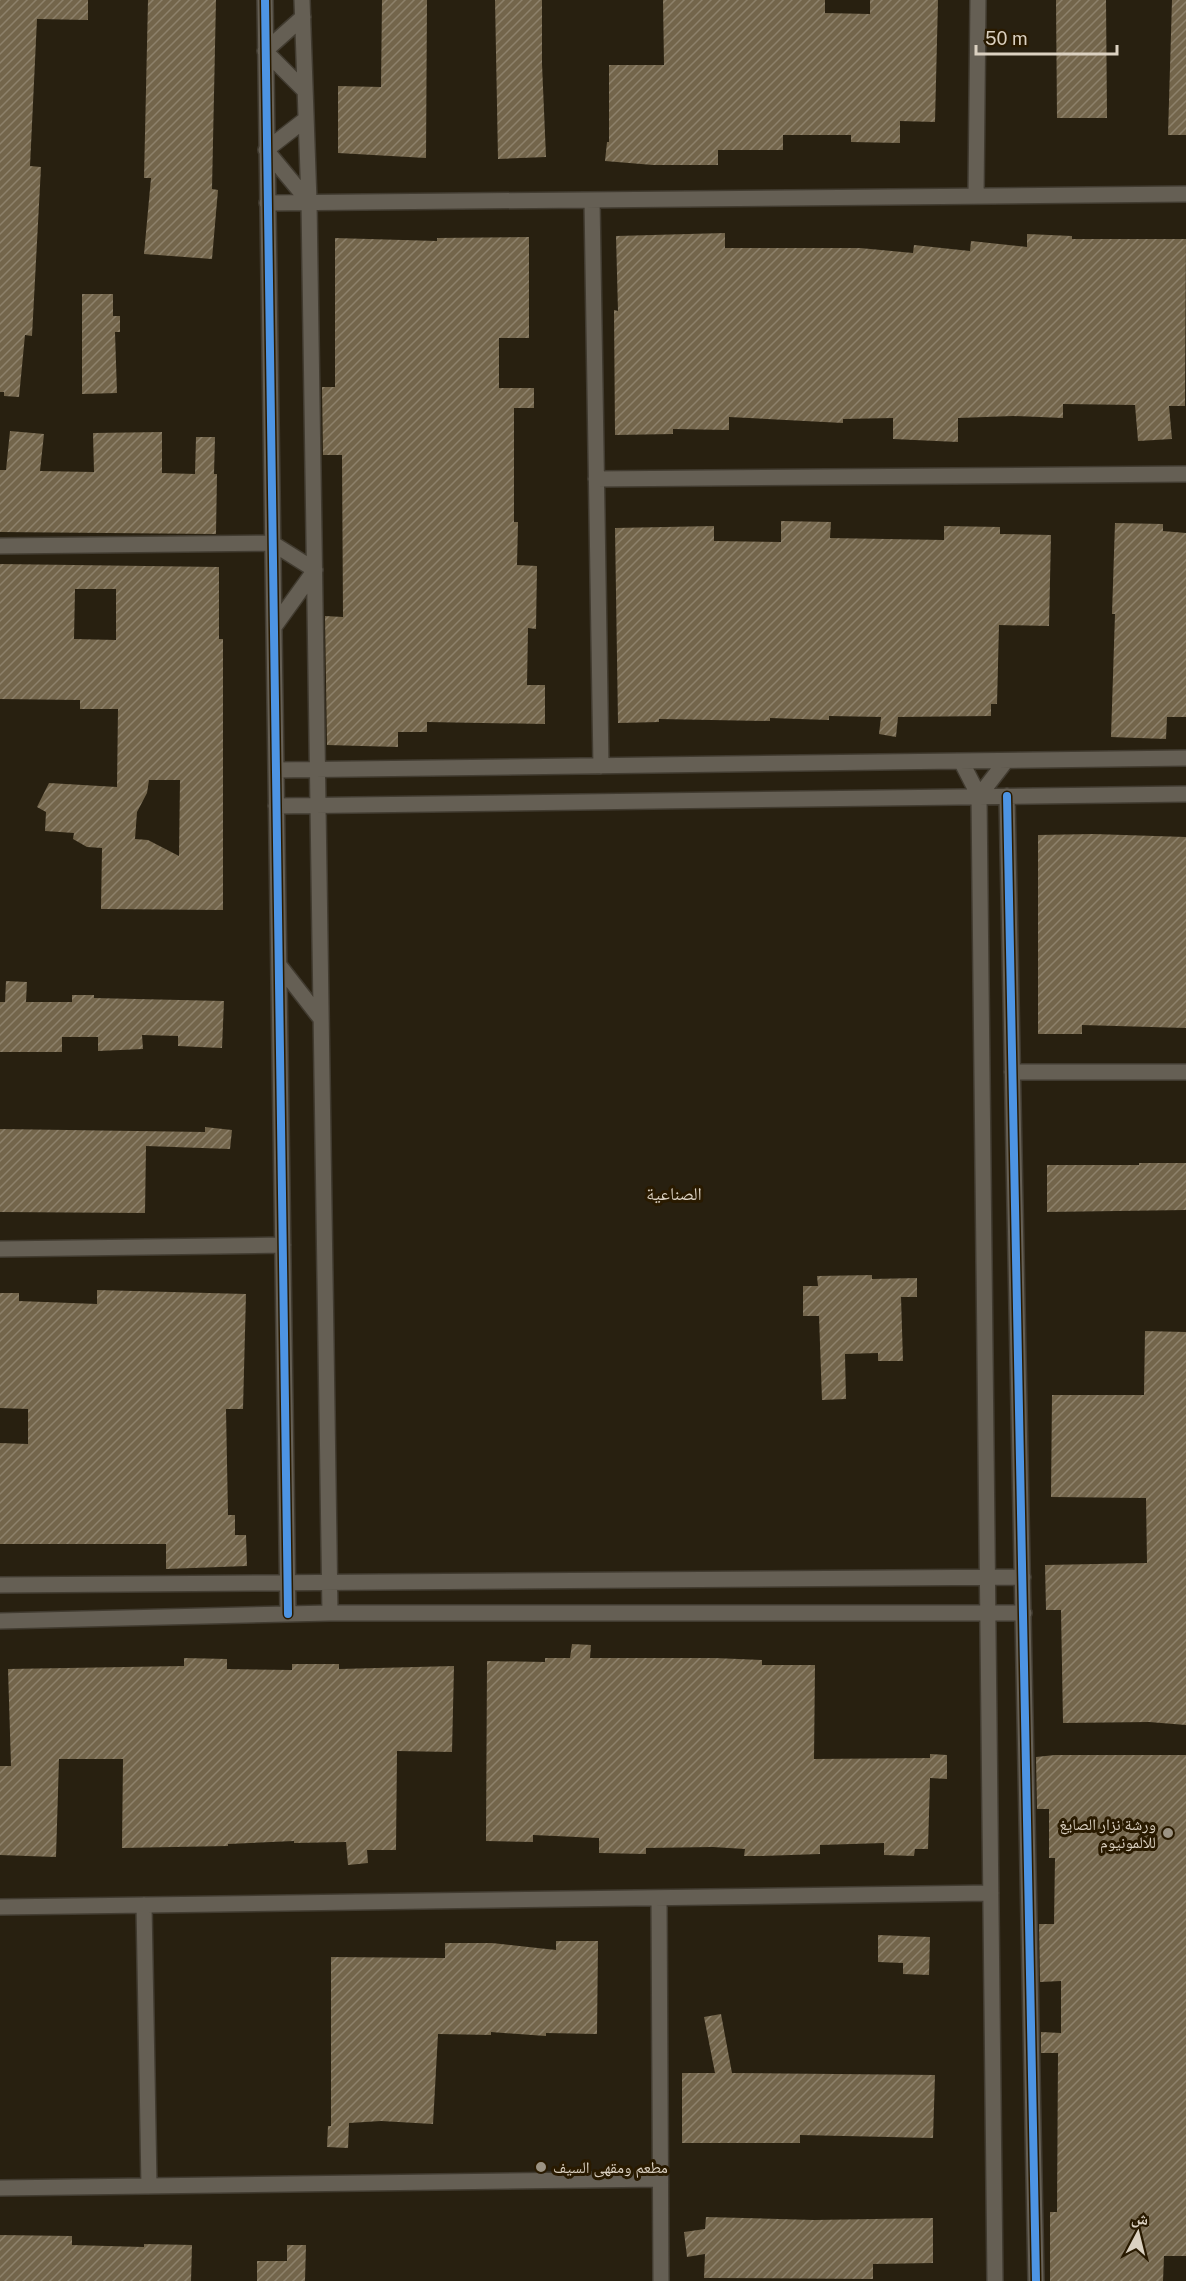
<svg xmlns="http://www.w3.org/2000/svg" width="1186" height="2281" font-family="'Public Sans','Noto Naskh Arabic',sans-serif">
<defs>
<pattern id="building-hatch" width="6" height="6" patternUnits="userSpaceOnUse" patternTransform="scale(1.5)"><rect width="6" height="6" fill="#73654b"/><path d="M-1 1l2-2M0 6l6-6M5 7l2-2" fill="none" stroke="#8d816b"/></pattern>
</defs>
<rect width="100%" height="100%" fill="#282010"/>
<path fill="url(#building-hatch)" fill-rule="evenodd" d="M0,0H88V20L37,19L30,166L41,167L32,336L25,335L19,397L4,396V392H0Z
M148,0H216L212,189L218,190L212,259L144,254L151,178H144Z
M382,0H427L426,158L338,153V86L381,87Z
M495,0H542V64L546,157L498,159Z
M663,0H825V13L870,14V0H938L935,122L900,121V143L851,142V135H783V150H718V165H653L605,161L607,142H609V65H664Z
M1056,0H1106L1107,118H1057Z
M1172,0H1186V135H1168Z
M725,233V248H860L913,253L914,245L970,251L971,241L1027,247V234L1072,236V239H1186L1185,406H1169L1172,439L1138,441L1135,405L1063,404V418L1013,416L958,418V442L893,439V418L843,419V423L729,417V430L673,429V434L615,435L614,310L618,311L616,236Z
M529,237V338H499V388H534V408H514V522H518L517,565L537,566L536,629L528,628L527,685H545V724L427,722V732H398V747L327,745L325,616L343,617L342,455H323L322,387H335V238L437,241V238Z
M82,294H113V316H120V332H115L117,393L82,394Z
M10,431L44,434L40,471L94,472L93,433L162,432V473L195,474L196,437H215L214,474H217L216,534L0,532V470H6Z
M781,521L831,522L830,538L944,540V526L1000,527V534L1051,535L1049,626L999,625L997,704H991V716L898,717L896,737L879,734L881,717L829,716V720L770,718V721L659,719V722L618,723L615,528L714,526V541L781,542Z
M1115,523L1163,524V531L1186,533V717H1167L1166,739L1111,737L1115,614H1112Z
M0,564L219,567V639H223V910L101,909L102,848L87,847L73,839L74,833L45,831L46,812L37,807L49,783L117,787L118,709H80V700L0,699ZM75,589H116V640L74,639ZM149,780H180L179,856L148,840L135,839L137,812L147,793Z
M1093,834L1186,837V1028L1082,1025V1034H1038V835Z
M6,981L27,982L26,1002H72V995H94V998L224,1001L222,1048L178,1046V1036L142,1035L143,1049L98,1051V1037H62V1052H0V1002H5Z
M205,1127L232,1130L230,1149L146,1146L145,1213L0,1212V1129L205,1132Z
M1139,1163H1186V1210L1047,1212V1165H1139Z
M872,1275V1279L917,1278V1297H901L903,1361H878V1353L845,1354L846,1399L822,1400L819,1316H803V1286H818L817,1276Z
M97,1290L246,1294L243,1409H226L228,1515H235V1535H246L247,1566L166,1569V1544H0V1443L28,1444V1409L0,1408V1293H19V1301L97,1304Z
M1145,1331L1186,1332V1725L1149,1722L1063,1723L1061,1610H1046L1045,1565L1147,1563L1146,1498L1051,1497L1052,1395H1144Z
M572,1644L591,1645L590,1658H715L762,1660V1665H815L814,1759L930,1758V1754L947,1755V1779L930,1778L928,1849H915L914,1856L884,1855V1843L820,1845V1854L761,1856H744L745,1849L713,1847L646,1848V1854L599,1853V1838L533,1835V1842L486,1841L487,1661L545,1662V1658H570Z
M184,1658L227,1659V1669L292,1670V1664H339V1669L454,1666L452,1752L397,1751L396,1850H367L368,1863L348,1865L346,1842L294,1843V1841L228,1844V1846L122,1848L123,1759H59L56,1857L0,1855V1766H11L8,1669L184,1666Z
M1055,1755H1186V2256H1164L1163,2281H1050V2212H1057L1058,2053H1041V2032L1061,2033V1981L1040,1982L1039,1924H1054L1055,1858H1049V1809H1037L1036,1757Z
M878,1935L930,1937L929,1975L903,1974V1963L878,1962Z
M556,1941H598L597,2034L546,2033V2036L491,2032V2035L438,2034L433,2124L381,2121L349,2123L348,2148L327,2147L328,2126H331V1957L445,1958V1943H492L556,1950Z
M721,2014L732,2073L935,2075L933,2138L800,2135V2143H682V2073H715L704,2017Z
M706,2217L814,2220L933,2218V2263L873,2264V2279L704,2278L705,2254L687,2257L684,2232L705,2229Z
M0,2235L72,2236V2245L144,2247V2244L192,2245L191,2281H0Z
M287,2245H306L305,2281H257V2261H287Z"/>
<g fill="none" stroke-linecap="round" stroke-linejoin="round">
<defs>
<path id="minor" d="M265,0L288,1614
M302,0L309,202L330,1613
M303,17L265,51L305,91
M306,119L266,150L309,202
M976,196L978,0
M592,200L601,766
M267,203L1186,194
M596,479L1186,474
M0,546L272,543L315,570L274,627
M961,761L979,796L1006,761
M276,770L1186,758
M979,796L995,2281
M1007,796L1036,2281
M276,806L1186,794
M279,965L321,1019
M1012,1072H1186
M0,1249L283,1245
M0,1585L1023,1577
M0,1621L330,1613H1024
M659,1898L661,2281
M144,1905L149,2186
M0,1907L991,1893
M0,2188L660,2179"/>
</defs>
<use href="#minor" stroke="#413b30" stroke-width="18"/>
<use href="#minor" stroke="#655f54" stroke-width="15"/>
<defs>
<path id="cycleway" d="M265,0L288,1614
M1007,796L1036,2281"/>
</defs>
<use href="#cycleway" stroke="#291a00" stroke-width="11"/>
<use href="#cycleway" stroke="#4d94e3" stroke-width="8"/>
</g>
<g fill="#9c9383" stroke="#291a00" stroke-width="2">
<circle cx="1168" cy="1833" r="6"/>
<circle cx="541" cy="2167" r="6"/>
</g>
<g text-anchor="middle" stroke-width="6" stroke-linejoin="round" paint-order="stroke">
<g font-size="16" fill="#dbd1c1" stroke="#291a00" text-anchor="end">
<text x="1156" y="1830">ورشة نزار الصايغ<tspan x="1156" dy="18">للالمونيوم</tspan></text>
<text x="553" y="2173" text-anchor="start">مطعم ومقهى السيف</text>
</g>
<g font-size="18" fill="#dbd1c1" stroke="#291a00">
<text x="674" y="1200">الصناعية</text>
</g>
</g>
<g transform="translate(1138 2233) rotate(7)" stroke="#291a00" stroke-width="4.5" paint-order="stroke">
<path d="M0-4.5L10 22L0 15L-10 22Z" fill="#dbd1c1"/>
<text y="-9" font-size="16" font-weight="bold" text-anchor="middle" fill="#dbd1c1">ش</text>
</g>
<path d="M976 45v9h141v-9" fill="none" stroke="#dbd1c1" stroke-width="3"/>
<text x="985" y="45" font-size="18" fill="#dbd1c1" stroke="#291a00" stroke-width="4.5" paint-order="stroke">50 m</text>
</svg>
